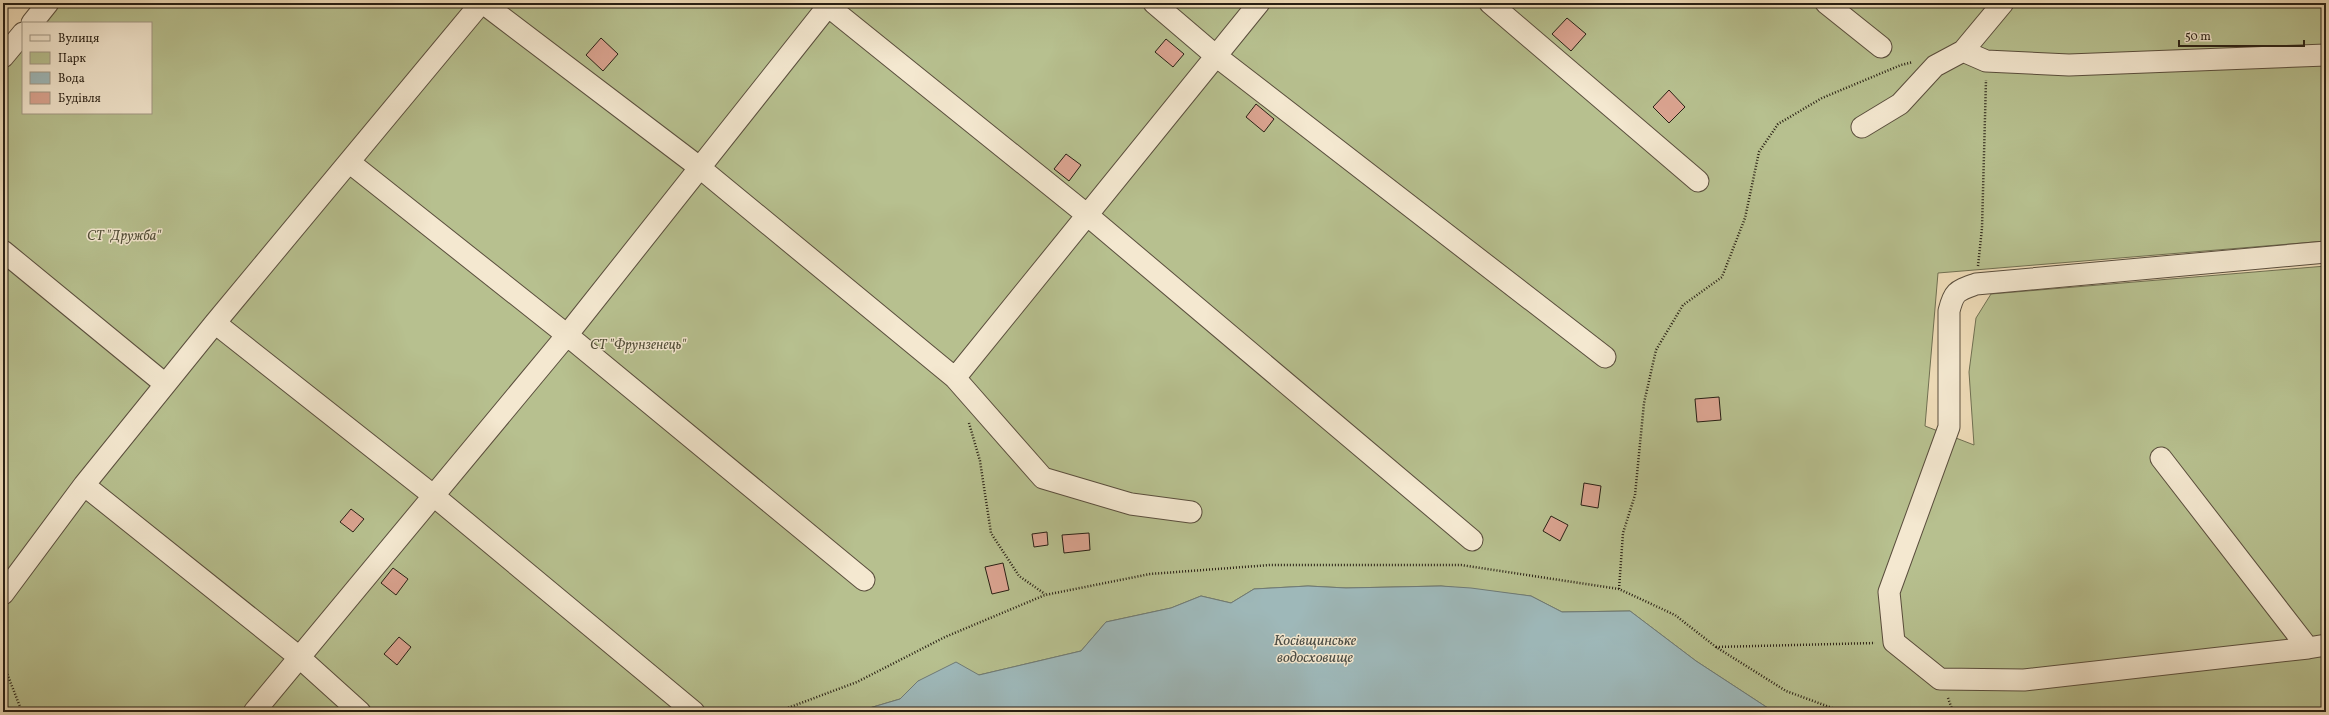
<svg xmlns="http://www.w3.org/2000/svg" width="2329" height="715" font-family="Vollkorn,serif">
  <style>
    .green { fill: #b7c08f; stroke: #707052 }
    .water { fill: #9eb8b9; stroke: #6f7b77 }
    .building { fill: #dba491; stroke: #281f14 }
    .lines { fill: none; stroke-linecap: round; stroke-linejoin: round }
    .minor-casing { stroke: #5a4e3d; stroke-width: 23 }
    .path { stroke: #281f14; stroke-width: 2.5; stroke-dasharray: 1 2; stroke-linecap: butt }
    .minor { stroke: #f4e8d0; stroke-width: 21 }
    .labels { text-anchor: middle; stroke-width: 3; stroke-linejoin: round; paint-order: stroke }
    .park-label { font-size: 14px; font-style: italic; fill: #534f39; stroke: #f4e8d0 }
    .water-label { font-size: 15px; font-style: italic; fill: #4b4d46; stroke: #f4e8d0 }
  </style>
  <rect width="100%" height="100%" fill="#eedbb7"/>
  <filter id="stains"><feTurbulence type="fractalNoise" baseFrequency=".005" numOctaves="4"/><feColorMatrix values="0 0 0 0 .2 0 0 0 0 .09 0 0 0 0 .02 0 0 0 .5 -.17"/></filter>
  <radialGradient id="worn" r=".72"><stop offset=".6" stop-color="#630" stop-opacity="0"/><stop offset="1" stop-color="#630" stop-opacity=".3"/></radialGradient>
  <path class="green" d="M53 3H2326V241L1938 273 1925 426 1974 445 1969 372 1976 318 1991 294 2326 266V712H1774L1696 661 1630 611 1562 612 1531 596 1441 586 1346 588 1308 586 1254 589 1231 603 1201 596 1171 608 1106 622 1081 651 979 675 918 681 900 699 856 712H3V64L23 40V113H151V23H37Z"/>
  <path class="water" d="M1308 586 1346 588 1441 586 1471 588 1531 596 1562 612 1630 611 1696 661 1774 712H856L900 699 918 681 956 662 979 675 1081 651 1106 622 1171 608 1201 596 1231 603 1254 589Z"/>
  <path class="building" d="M1567 18 1586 34 1571 51 1552 34Z
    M601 38 618 54 603 71 586 55Z
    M1166 39 1184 54 1173 67 1155 52Z
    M1669 90 1685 107 1669 123 1653 107Z
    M1256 104 1274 119 1264 132 1246 117Z
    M1066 154 1081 165 1069 181 1054 169Z
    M1719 397 1721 420 1697 422 1695 399Z
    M1584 483 1601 486 1598 508 1581 505Z
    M351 509 364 519 353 532 340 522Z
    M1551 516 1568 525 1560 541 1543 531Z
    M1047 532 1048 545 1034 547 1032 534Z
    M1089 533 1090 550 1064 553 1062 535Z
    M1003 563 1009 590 992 594 985 567Z
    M393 568 408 579 396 595 381 583Z
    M399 637 411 647 397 665 384 654Z"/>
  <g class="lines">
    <defs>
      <path id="minor" d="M483 3 699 167 955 378 1043 478 1131 504 1191 512
        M831 3 828 6 1086 214 1472 540
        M1154 3 1216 56 1605 357
        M1490 3 1698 181
        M1826 3 1881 47
        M32 23 48 3
        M1963 51 2003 3
        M3 57 23 33
        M1862 127 1900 104 1935 66 1963 51 1986 61 2069 65 2326 55
        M349 162 567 335 864 580
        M3 251 165 384
        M215 323 434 496 694 712
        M955 378 1259 3
        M2161 458 2308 648 2326 645
        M84 485 299 657 360 712
        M3 594 84 485 215 323 481 3
        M2308 648 2024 680 1940 679 1894 642 1889 592 1949 427V311C1954 291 1957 291 1976 284L2326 252
        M254 712 567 335 828 6 824 3"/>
    </defs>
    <use href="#minor" class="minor-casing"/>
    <path class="path" d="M1978 266 1982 228 1986 80
      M969 423 980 461 991 533 1019 576 1045 594
      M1619 589 1623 533 1635 495 1644 403 1656 350 1683 305 1722 277 1745 218 1759 152 1778 124 1822 98 1901 65 1913 62
      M1716 647 1875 643
      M3 663 22 712
      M1948 698 1953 712
      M777 712 857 682 945 637 1045 595 1150 574 1270 565H1461L1619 589 1675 615 1716 647 1786 691 1843 712"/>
    <use href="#minor" class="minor"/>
  </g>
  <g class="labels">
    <g class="park-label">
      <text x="124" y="240">СТ "Дружба"</text>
      <text x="638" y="349">СТ "Фрунзенець"</text>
    </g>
    <g class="water-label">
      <text x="1315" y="645">Косівщинське<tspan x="1315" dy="17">водосховище</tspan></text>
    </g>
  </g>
  <rect width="2329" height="715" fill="none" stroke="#eedbb7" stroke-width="16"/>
  <rect x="4" y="4" width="2321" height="707" fill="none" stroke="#281f14" stroke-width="2"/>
  <rect x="8" y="8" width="2313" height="699" fill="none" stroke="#281f14"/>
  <rect x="22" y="22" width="130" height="92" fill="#f4e8d0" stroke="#a29885"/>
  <rect x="30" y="35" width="20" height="6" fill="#f4e8d0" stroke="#a29885"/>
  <text x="58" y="42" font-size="12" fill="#281f14">Вулиця</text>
  <rect x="30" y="52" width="20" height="12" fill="#b7c08f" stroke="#a29885"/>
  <text x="58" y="62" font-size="12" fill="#281f14">Парк</text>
  <rect x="30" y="72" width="20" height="12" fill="#9eb8b9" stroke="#a29885"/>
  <text x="58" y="82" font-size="12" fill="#281f14">Вода</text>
  <rect x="30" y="92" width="20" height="12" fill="#dba491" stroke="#a29885"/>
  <text x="58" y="102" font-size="12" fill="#281f14">Будівля</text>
  <path d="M2179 40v6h125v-6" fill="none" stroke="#281f14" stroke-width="2"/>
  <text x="2185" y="40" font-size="12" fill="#281f14" stroke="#f4e8d0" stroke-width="3" paint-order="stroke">50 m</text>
  <rect width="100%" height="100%" filter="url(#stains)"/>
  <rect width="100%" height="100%" fill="url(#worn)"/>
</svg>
